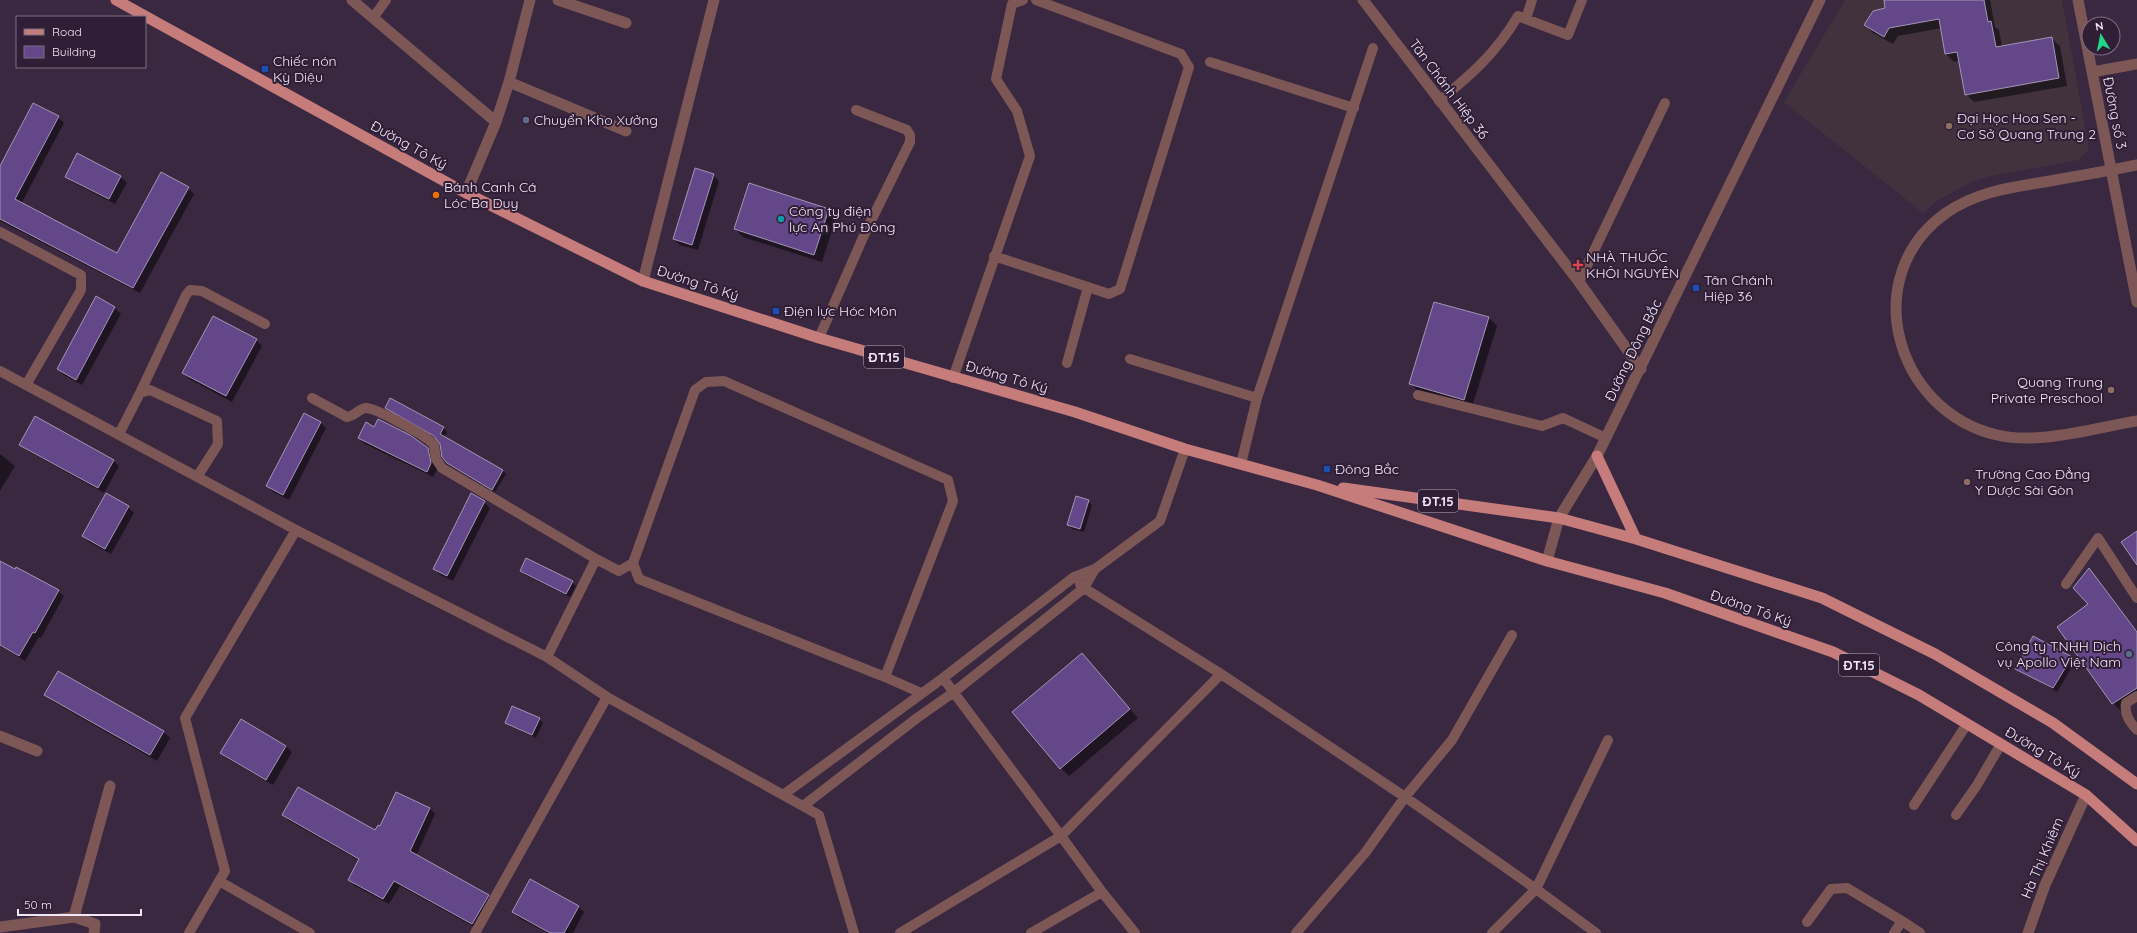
<svg xmlns="http://www.w3.org/2000/svg" width="2137" height="933" font-family="Quicksand,sans-serif">
  <style>
    .education { fill: #41323e }
    .shadow { fill: #0007 }
    .building { fill: #644789; stroke: #a296b6 }
    .lines { fill: none; stroke-linecap: round; stroke-linejoin: round }
    .service { stroke: #7c5756; stroke-width: 10 }
    .minor { stroke: #7c5756; stroke-width: 11 }
    .tertiary { stroke: #7c5756; stroke-width: 11 }
    .primary { stroke: #c67c7a; stroke-width: 11 }
    .transit-dot { fill: #1a4fb4; stroke: #301e36; stroke-width: 1.5 }
    .service-dot { fill: #5c6f8a; stroke: #301e36; stroke-width: 1.5 }
    .education-dot { fill: #8d6e63; stroke: #301e36; stroke-width: 1.5 }
    .food-dot { fill: #e8710a; stroke: #301e36; stroke-width: 1.5 }
    .culture-dot { fill: #0f9aa8; stroke: #301e36; stroke-width: 1.5 }
    .health-dot { fill: #e0444e; stroke: #301e36; stroke-width: 1.5 }
    .labels { text-anchor: middle; stroke-width: 4; stroke-linejoin: round; paint-order: stroke }
    .shield { fill: #301e36; stroke: #b7aabc; stroke-width: 1 }
    .shield-label { font-size: 13px; font-weight: bold; fill: #f1e6f6 }
    .poi-label { font-size: 14px; fill: #f1e6f6; stroke: #301e36; text-anchor: start }
    .street-label { font-size: 14px; fill: #f1e6f6; stroke: #301e36 }
  </style>
  <rect width="100%" height="100%" fill="#3a2841"/>
  <path class="education" d="M1845 0H2062L2089 149 2079 160 1990 176 1971 182 1937 201 1923 213 1784 102Z"/>
  <path class="shadow" d="M1885 0H1990L1995 27 1999 30 2002 47 2051 38 2060 46 2067 86 1974 102 1966 94 1960 61 1954 62 1946 54 1942 28 1898 36 1893 44 1873 33 1865 25 1887 9Z
    M34 104 58 117 64 123 21 204 117 254 188 188 194 194 140 293 0 221V168Z
    M77 154 121 177 127 183 115 204 72 182 66 176Z
    M713 175 719 181 698 250 680 245 674 239Z
    M828 210 836 218 822 262 743 237 735 229Z
    M115 308 121 314 82 385 64 375 58 369Z
    M1489 318 1497 326 1472 407 1418 391 1410 383Z
    M256 340 262 346 232 402 189 379 183 373Z
    M391 399 444 428 447 432 444 438 502 470 506 474 495 492 452 467 447 463 441 443 437 439 386 408Z
    M320 422 326 428 289 500 273 492 267 486Z
    M375 428 425 447 432 453 437 470 433 477 365 444 359 438Z
    M20 444 113 460 119 466 104 493 26 450Z
    M0 454 15 466 0 491Z
    M106 495 128 507 134 513 111 554 89 542 83 536Z
    M1088 501 1092 505 1084 532 1072 529 1068 525Z
    M484 502 490 508 453 581 440 575 434 569Z
    M0 561 15 571 58 591 64 596 41 638 39 637 25 661 0 646Z
    M2089 570 2137 631V701L2121 711 2113 703 2058 627 2089 604Z
    M521 571 572 582 576 586 570 597 525 575Z
    M1082 654 1138 718 1069 776 1061 768Z
    M2071 658 2075 662 2057 692 2016 668Z
    M59 672 164 732 170 738 157 761 52 701 46 695Z
    M539 719 543 723 536 738 510 726 506 723Z
    M286 746 292 752 273 785 228 759 222 753Z
    M430 808 435 814 416 856 488 896 494 902 478 929 400 886 389 904 355 886 349 880 360 861 289 821 283 815 376 831 380 827Z
    M578 906 584 912 573 933H547L519 918 513 912Z"/>
  <path class="building" d="M1884 0H1984L1988 22 1991 21 1996 47 2052 37 2059 78 1965 95 1957 52 1945 54 1939 19 1889 28 1884 37 1864 25 1873 11 1885 8Z
    M33 103 59 116 15 199 117 253 161 172 189 187 133 288 0 219V166Z
    M77 153 121 176 109 199 65 177Z
    M695 168 714 174 692 245 673 239Z
    M749 183 829 209 814 255 734 229Z
    M96 296 115 307 76 380 57 369Z
    M1434 302 1489 317 1464 400 1409 384Z
    M213 316 257 339 226 396 182 373Z
    M390 398 444 427 440 434 503 470 492 490 447 463 442 457 440 444 434 436 385 408Z
    M304 413 321 422 283 495 266 486Z
    M35 416 114 460 98 488 19 445Z
    M378 419 410 435 428 448 431 463 427 472 358 438 366 422 374 427Z
    M106 493 129 506 105 549 82 536Z
    M471 493 485 501 447 576 433 569Z
    M1076 496 1089 500 1080 529 1067 525Z
    M2137 531V565L2121 542Z
    M526 558 573 581 566 594 520 571Z
    M0 561 15 569 16 567 59 590 35 633 33 632 19 656 0 645Z
    M2089 568 2137 632V688L2112 704 2057 627 2088 604 2073 588Z
    M2033 636 2072 657 2053 688 2015 669Z
    M1082 653 1130 709 1060 769 1012 712Z
    M58 671 164 731 150 755 44 695Z
    M512 706 540 718 532 735 505 723Z
    M241 719 286 746 266 780 220 753Z
    M298 787 375 830 378 825 380 826 396 792 430 808 410 851 489 895 472 924 394 881 383 899 348 880 359 859 282 815Z
    M530 879 579 906 564 933H550L512 912Z"/>
  <g class="lines">
    <path class="service" d="M373 18 386 0
      M1526 19 1532 0
      M1210 62 1354 108
      M1439 101C1472 74 1496 53 1518 16L1568 35 1582 0
      M0 232 81 275V290L26 385
      M994 256 1109 294 1120 289 1189 67 1181 54 1036 0
      M1579 282 1665 103
      M819 338 865 233 910 142V135L907 130 856 110
      M1130 359 1257 398 1241 464
      M1067 363 1088 287
      M0 371 296 530 547 657 607 697 819 815 854 933
      M953 378 1030 156 1017 111 996 79 1012 4 1023 0
      M140 393 186 295 190 290 202 291 265 324
      M1418 395 1542 426 1563 418 1606 438
      M312 398 347 417C355 416 358 409 366 408 376 408 429 437 434 445L436 459 442 468 596 559
      M1257 398 1373 48
      M119 434 140 393 150 390 217 421 218 444 197 477
      M633 563 639 579 885 677
      M1080 584 1084 588 1221 674
      M2066 584 2098 538 2137 598
      M547 657 596 559 619 571 633 563 695 390 706 382 724 381 948 480 953 501 885 677 921 693
      M943 678 1061 836 1221 674 1405 797 1536 889 1492 933
      M2137 696 2126 703C2124 714 2129 722 2137 730
      M783 795 943 678 1074 577 1095 569 1160 521 1185 449
      M1914 805 1967 724
      M803 806 917 718 954 692 1084 588 1095 569
      M1956 815 1977 785 2001 744
      M219 881 310 933
      M1902 921 1920 933
      M1807 922 1831 889 1847 888 1902 921 1894 933
      M189 933 225 871 185 718 296 530
      M475 933 607 697
      M900 933 1061 836 1102 892
      M1031 933 1102 892 1135 933
      M1296 933 1365 853 1405 797 1452 740 1512 635
      M1596 933 1536 889 1608 740"/>
    <path class="minor" d="M352 0 496 122
      M558 0 626 23
      M1363 0 1579 282 1641 369
      M2078 0 2137 302
      M2092 72 2137 64
      M509 82 626 131
      M2137 165C2108 171 2079 176 2050 181 2014 187 1977 191 1946 213 1857 276 1895 411 1997 435 2040 445 2094 428 2137 421
      M466 193 496 122 509 82 530 0
      M643 281 714 0
      M0 736 37 751
      M74 917 110 786
      M0 927 74 917 95 924 94 933
      M2028 933 2045 885 2086 795"/>
    <path class="tertiary" d="M1547 561 1559 518 1597 456 1820 0"/>
    <path class="primary" d="M116 0 466 193 643 281 819 338 1075 412 1185 449 1317 485 1547 561 1665 593 1833 652 1919 695 2086 795 2137 841
      M1597 456 1636 539
      M1343 488 1559 518 1636 539 1822 598 1935 654 2053 723 2137 784"/>
  </g>
  <g class="transit-dot">
    <rect x="261" y="65" width="8" height="8" rx="2"/>
    <rect x="1692" y="284" width="8" height="8" rx="2"/>
    <rect x="772" y="307" width="8" height="8" rx="2"/>
    <rect x="1323" y="465" width="8" height="8" rx="2"/>
  </g>
  <g class="service-dot">
    <circle cx="526" cy="120" r="4"/>
    <circle cx="2129" cy="654" r="4"/>
  </g>
  <g class="education-dot">
    <circle cx="1949" cy="126" r="4"/>
    <circle cx="2111" cy="390" r="4"/>
    <circle cx="1967" cy="482" r="4"/>
  </g>
  <circle class="food-dot" cx="436" cy="195" r="4"/>
  <circle class="culture-dot" cx="781" cy="219" r="4"/>
  <path class="health-dot" d="M1576 259h4v4h4v4h-4v4h-4v-4h-4v-4h4z"/>
  <g class="labels">
    <g class="shield">
      <rect x="864" y="346" width="40" height="22" rx="3"/>
      <rect x="1418" y="490" width="40" height="22" rx="3"/>
      <rect x="1839" y="654" width="40" height="22" rx="3"/>
    </g>
    <g class="shield-label">
      <text x="884" y="362">ĐT.15</text>
      <text x="1438" y="506">ĐT.15</text>
      <text x="1859" y="670">ĐT.15</text>
    </g>
    <g class="poi-label">
      <text x="273" y="66">Chiếc nón<tspan x="273" dy="16">Kỳ Diệu</tspan></text>
      <text x="1957" y="123">Đại Học Hoa Sen -<tspan x="1957" dy="16">Cơ Sở Quang Trung 2</tspan></text>
      <text x="534" y="125">Chuyển Kho Xưởng</text>
      <text x="444" y="192">Bánh Canh Cá<tspan x="444" dy="16">Lóc Ba Duy</tspan></text>
      <text x="789" y="216">Công ty điện<tspan x="789" dy="16">lực An Phú Đông</tspan></text>
      <text x="1586" y="262">NHÀ THUỐC<tspan x="1586" dy="16">KHÔI NGUYÊN</tspan></text>
      <text x="1704" y="285">Tân Chánh<tspan x="1704" dy="16">Hiệp 36</tspan></text>
      <text x="784" y="316">Điện lực Hóc Môn</text>
      <text x="2103" y="387" text-anchor="end">Quang Trung<tspan x="2103" dy="16">Private Preschool</tspan></text>
      <text x="1335" y="474">Đông Bắc</text>
      <text x="1975" y="479">Trường Cao Đẳng<tspan x="1975" dy="16">Y Dược Sài Gòn</tspan></text>
      <text x="2121" y="651" text-anchor="end">Công ty TNHH Dịch<tspan x="2121" dy="16">vụ Apollo Việt Nam</tspan></text>
    </g>
    <g class="street-label">
      <text transform="translate(1449 89) rotate(53)" y="5">Tân Chánh Hiệp 36</text>
      <text transform="translate(2115 113) rotate(79)" y="5">Đường số 3</text>
      <text transform="translate(409 145) rotate(29)" y="5">Đường Tô Ký</text>
      <text transform="translate(698 283) rotate(18)" y="5">Đường Tô Ký</text>
      <text transform="translate(1633 350) rotate(-64)" y="5">Đường Đông Bắc</text>
      <text transform="translate(1007 377) rotate(16)" y="5">Đường Tô Ký</text>
      <text transform="translate(1751 608) rotate(19)" y="5">Đường Tô Ký</text>
      <text transform="translate(2043 752) rotate(31)" y="5">Đường Tô Ký</text>
      <text transform="translate(2042 858) rotate(-67)" y="5">Hà Thị Khiêm</text>
    </g>
  </g>
  <rect x="16" y="16" width="130" height="52" fill="#301e36" stroke="#7d6e83"/>
  <rect x="24" y="29" width="20" height="6" fill="#c67c7a" stroke="#7d6e83"/>
  <text x="52" y="36" font-size="12" fill="#f1e6f6">Road</text>
  <rect x="24" y="46" width="20" height="12" fill="#644789" stroke="#7d6e83"/>
  <text x="52" y="56" font-size="12" fill="#f1e6f6">Building</text>
  <g transform="translate(2101 36) rotate(350)"><circle r="19" fill="#301e36" stroke="#7d6e83"/>
  <path d="M0-3L7 15L0 10L-7 15Z" fill="#20d887"/>
  <text y="-6" font-size="11" font-weight="bold" text-anchor="middle" fill="#f1e6f6">N</text>
  </g>
  <path d="M18 909v6h123v-6" fill="none" stroke="#f1e6f6" stroke-width="2"/>
  <text x="24" y="909" font-size="12" fill="#f1e6f6" stroke="#301e36" stroke-width="3" paint-order="stroke">50 m</text>
</svg>
